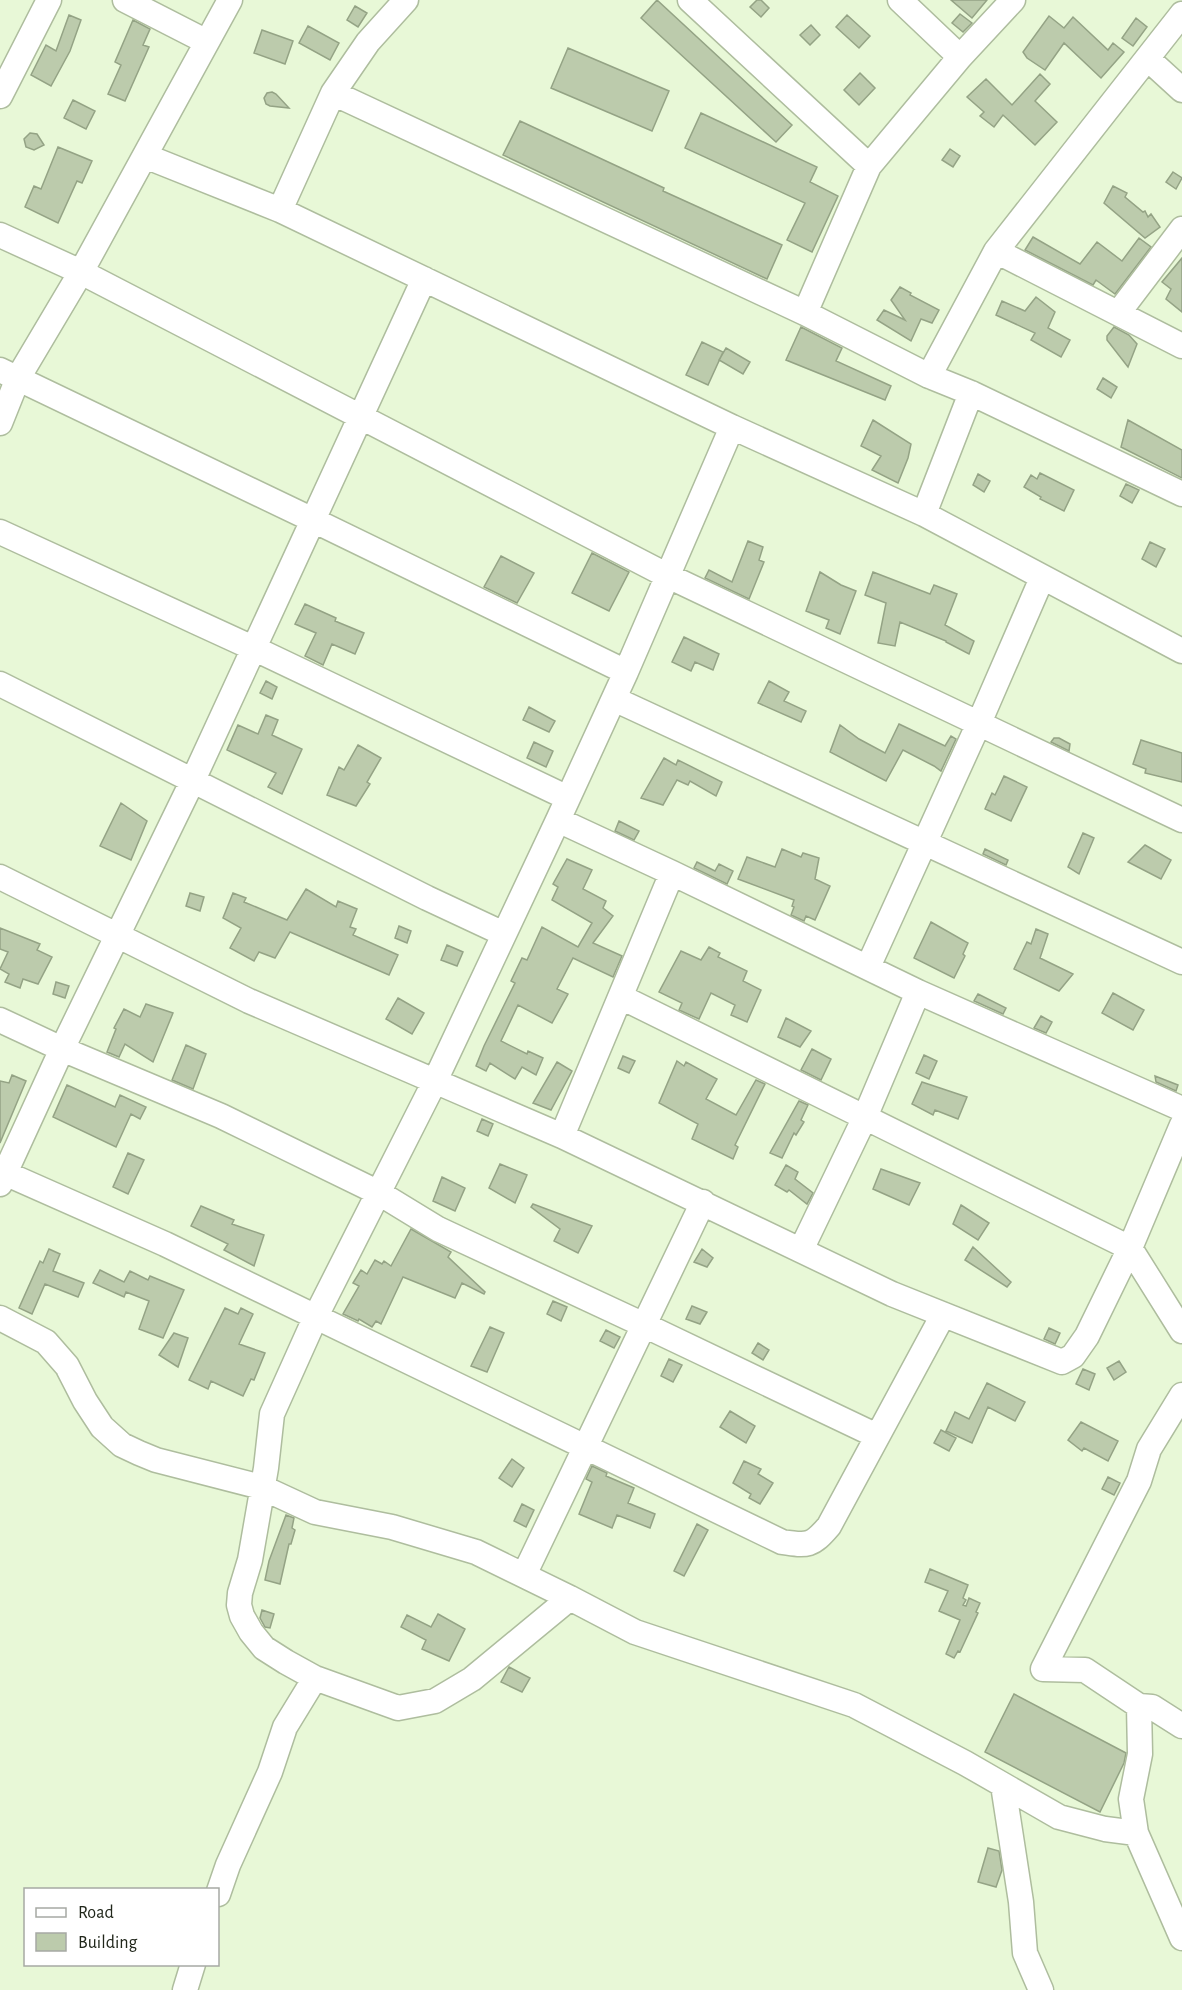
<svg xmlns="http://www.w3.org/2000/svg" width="1182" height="1990" font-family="'Alegreya Sans',sans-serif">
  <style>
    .building { fill: #bccbac; stroke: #94a385; stroke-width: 1.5 }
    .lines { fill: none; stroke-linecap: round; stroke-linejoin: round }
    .minor-casing { stroke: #aebd9e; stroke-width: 27 }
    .minor { stroke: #fff; stroke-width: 24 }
  </style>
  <rect width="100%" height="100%" fill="#e8f8d7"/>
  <path class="building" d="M657 0 792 125 776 142 641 18Z
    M757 0H761L769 8 761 17 750 7Z
    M951 0H987L972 18Z
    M355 6 367 13 358 27 347 20Z
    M960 14 972 23 963 32 952 23Z
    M69 15 81 20 70 51 51 86 31 75 46 45 56 51Z
    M847 15 870 36 859 48 836 27Z
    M1049 16 1064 28 1073 17 1108 50 1113 43 1124 52 1101 78 1064 43 1045 70 1027 58 1023 52Z
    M1136 18 1147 27 1133 46 1122 38Z
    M133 20 150 29 143 45 149 47 125 101 108 94 121 65 115 62Z
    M811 25 820 35 810 45 800 35Z
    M308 26 339 43 330 60 299 43Z
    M262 30 293 41 285 64 254 53Z
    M568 48 669 91 652 131 551 88Z
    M860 73 875 88 859 105 844 90Z
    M1040 74 1050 84 1035 101 1057 122 1035 145 1003 115 994 127 980 116 984 112 967 97 986 79 1012 105Z
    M272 92 276 94 289 108 270 106 266 104 264 98 267 93Z
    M73 100 95 111 86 129 64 118Z
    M701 113 817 167 810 182 838 196 812 252 787 240 805 203 685 148Z
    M520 121 664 188 663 191 782 245 767 279 503 155Z
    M30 133 37 134 44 145 34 150 26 147 24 139Z
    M58 147 92 161 82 183 77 181 58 223 25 207 34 186 41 189Z
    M950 149 960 156 953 167 942 160Z
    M1173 172 1182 178 1176 189 1166 182Z
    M1113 186 1127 193 1125 197 1143 212 1145 211 1148 217 1151 214 1160 227 1145 238 1104 203Z
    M1033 237 1080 264 1097 242 1122 261 1139 238 1151 247 1115 294 1096 280 1093 285 1025 250Z
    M1182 258V312L1166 299 1171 289 1162 282Z
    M900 287 911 293 910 295 939 310 932 323 921 319 911 341 877 320 884 310 905 320 891 300Z
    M1036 297 1055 312 1048 328 1070 340 1061 357 1031 340 1035 333 996 315 1002 301 1025 311Z
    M801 327 842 348 836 361 891 386 885 400 786 360Z
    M1114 327 1129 335 1137 344 1128 367 1107 340V336Z
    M702 342 723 352 708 385 686 375Z
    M726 348 750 362 743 374 719 360Z
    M1103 378 1117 387 1111 398 1097 389Z
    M873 420 911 444 908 458 898 483 872 470 881 456 861 446Z
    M1128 420 1182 450V478L1121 447Z
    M1040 473 1074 490 1064 511 1040 499 1041 497 1024 487 1031 475 1037 479Z
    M978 474 990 481 984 492 973 485Z
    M1126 484 1139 490 1132 503 1120 496Z
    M748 541 763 547 759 560 764 562 749 599 705 578 709 570 732 582Z
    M1150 542 1165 549 1156 567 1142 559Z
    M592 553 629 572 609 611 572 593Z
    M501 556 534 573 517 603 484 587Z
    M820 572 841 585 856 591 840 634 826 628 829 620 806 611Z
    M873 572 930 594 934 585 957 594 945 625 974 641 969 654 946 642V641L900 622 895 646 878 643 886 603 865 595Z
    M305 604 336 618 335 621 364 633 355 654 332 644 323 665 305 656 316 633 295 624Z
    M684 637 719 654 713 670 695 662 691 671 672 662Z
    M266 681 277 687 272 699 260 693Z
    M769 681 789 692 784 701 806 711 801 722 758 703Z
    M529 707 555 721 549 732 523 720Z
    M266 715 278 720 272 735 302 749 282 794 268 787 276 773 227 750 238 725 258 734Z
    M899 724 945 746 951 736 956 739 941 771 934 766 903 750 886 781 830 752 840 725 859 739 885 753Z
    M1054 738H1059L1070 744 1069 751 1051 742Z
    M1141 740 1182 753V782L1145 773 1146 769 1133 764Z
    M534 742 553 751 546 767 527 758Z
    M358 745 381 758 367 782 370 784 356 806 327 795 339 767 344 770Z
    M664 758 676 765 678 760 722 782 716 796 690 781 688 785 677 780 663 805 641 798Z
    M1004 776 1027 787 1011 821 985 809 992 793 995 795Z
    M121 803 147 821 131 860 100 846Z
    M619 821 639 831 634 840 615 831Z
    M1083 833 1094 838 1079 874 1068 867Z
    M1145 845 1171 860 1161 879 1128 862Z
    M782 849 801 857 803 853 819 858 815 879 830 886 815 920 806 916 804 921 791 915 794 907 792 906 794 900 738 879 747 857 775 867Z
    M985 849 1008 860 1006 865 983 854Z
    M567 859 592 870 583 889 606 901 603 908 613 916 593 943 622 956 613 977 573 958 557 989 568 994 552 1023 518 1005 501 1041 527 1054 528 1051 543 1058 536 1075 522 1067 515 1079 490 1063 486 1071 476 1066 484 1046 515 983 511 981 522 958 527 960 542 927 578 947 592 923 552 900 558 887 553 884Z
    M697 862 715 871 719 864 733 871 727 884 694 868Z
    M306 889 336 907 338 901 357 909 350 927 356 929 353 935 398 955 389 975 290 932 275 958 259 952 254 961 230 948 241 928 223 918 233 893 246 898 244 902 287 920Z
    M190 893 204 897 200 911 186 906Z
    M931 922 968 943 963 954 965 956 954 978 914 958Z
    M399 926 411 931 407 943 395 938Z
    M0 928 40 944 37 950 52 957 38 984 23 979 20 988 5 982 9 974 0 969 8 952 0 949Z
    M1036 929 1048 934 1040 958 1073 974 1059 991 1014 969 1027 942 1031 944Z
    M447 945 463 952 457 966 441 960Z
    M709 947 720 953 718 957 747 971 743 981 761 990 747 1022 731 1015 735 1005 711 993 699 1019 679 1010 682 1003 659 992 681 951 701 960Z
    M56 982 69 986 65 998 53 994Z
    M1113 993 1144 1010 1133 1030 1102 1013Z
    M978 994 1006 1008 1003 1014 974 1001Z
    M398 998 424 1013 412 1034 386 1019Z
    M146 1004 173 1013 153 1062 125 1044 119 1057 107 1052 116 1029 114 1028 124 1009 140 1017Z
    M1041 1016 1052 1022 1046 1033 1034 1028Z
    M786 1018 811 1031 800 1047 778 1037Z
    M186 1045 206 1054 193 1089 172 1080Z
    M812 1049 831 1059 821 1080 801 1070Z
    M924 1055 937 1061 929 1079 916 1073Z
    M623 1056 635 1061 629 1073 618 1068Z
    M677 1061 684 1066 686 1062 717 1079 706 1099 736 1115 756 1080 765 1084 735 1145 738 1147 733 1159 692 1139 698 1124 659 1103Z
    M557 1062 572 1071 551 1110 533 1103Z
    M12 1075 26 1081 0 1143V1081L9 1083Z
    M1155 1076 1178 1085 1176 1091 1156 1082Z
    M922 1082 967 1097 958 1119 935 1110 933 1115 912 1104Z
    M67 1085 115 1107 120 1095 146 1107 140 1119 131 1114 116 1147 53 1117Z
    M799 1101 808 1105 801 1120 804 1122 796 1135 794 1133 782 1158 770 1153Z
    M482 1119 493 1124 488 1136 477 1131Z
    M128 1153 144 1160 128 1194 113 1187Z
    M500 1164 527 1175 515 1203 489 1188Z
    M786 1165 798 1172 795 1179 813 1193 807 1204 789 1190 787 1192 775 1185Z
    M881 1169 920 1183 909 1205 873 1189Z
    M442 1177 465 1188 455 1211 433 1201Z
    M533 1204 592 1226 578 1253 554 1241 560 1229 531 1207Z
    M961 1205 989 1223 978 1240 953 1224Z
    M201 1206 234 1220 232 1224 264 1235 254 1266 224 1250 228 1244 191 1226Z
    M411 1229 451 1252 448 1257 485 1292 484 1294 462 1283 455 1298 403 1277 381 1324 376 1321 372 1327 359 1319 358 1321 343 1314 359 1286 353 1283 361 1270 367 1274 375 1260 382 1264 384 1261 391 1266Z
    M973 1247 1011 1282 1007 1287 965 1260Z
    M49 1249 60 1254 53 1271 84 1283 78 1297 45 1284 32 1314 19 1308 40 1261 43 1263Z
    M702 1249 713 1258 707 1267 694 1262Z
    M100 1270 124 1282 130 1271 148 1280 150 1276 184 1290 163 1338 139 1329 149 1301 126 1292 124 1297 93 1283Z
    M553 1301 567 1307 561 1321 547 1314Z
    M692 1306 707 1312 700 1324 686 1319Z
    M225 1308 238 1314 241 1308 253 1314 239 1344 265 1353 254 1380 251 1379 243 1396 211 1381 208 1389 189 1380Z
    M490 1327 504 1333 487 1372 471 1366Z
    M1049 1328 1060 1333 1055 1344 1044 1339Z
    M606 1330 620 1337 614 1348 600 1341Z
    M174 1333 188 1338 178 1367 159 1355Z
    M758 1343 769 1350 763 1360 752 1353Z
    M669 1359 682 1365 673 1382 661 1376Z
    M1119 1361 1126 1372 1114 1380 1107 1368Z
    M1083 1369 1095 1374 1089 1390 1076 1384Z
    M987 1383 1025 1402 1015 1421 988 1407 972 1443 946 1431 955 1412 969 1419Z
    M730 1411 755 1426 746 1443 720 1427Z
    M1081 1422 1118 1441 1108 1461 1084 1448 1082 1451 1068 1440Z
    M941 1430 956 1438 949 1451 934 1443Z
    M512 1459 524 1468 512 1487 499 1478Z
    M744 1461 761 1469 758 1474 773 1483 760 1504 749 1498 751 1494 733 1483Z
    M592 1466 607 1473 606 1476 634 1488 628 1503 655 1514 650 1528 617 1515 612 1528 579 1514 592 1482 586 1479Z
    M1108 1477 1120 1483 1114 1495 1102 1489Z
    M522 1504 534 1510 526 1527 514 1521Z
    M286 1515 294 1518 292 1528 295 1530 291 1544H289L280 1584 265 1580 269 1561Z
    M697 1524 708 1530 684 1576 674 1571Z
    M930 1569 968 1585 963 1598 966 1600 963 1605 966 1606 969 1598 980 1603 976 1612 978 1613 960 1652 958 1651 954 1658 946 1654 960 1620 939 1611 948 1591 925 1582Z
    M262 1610 274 1614 270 1628 265 1627 260 1618Z
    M438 1614 465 1629 449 1661 422 1649 426 1640 401 1627 407 1615 431 1627Z
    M509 1667 530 1678 522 1692 501 1682Z
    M1014 1694 1126 1753 1124 1763 1100 1812 985 1752Z
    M988 1848 999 1851 1002 1870 996 1887 978 1882Z"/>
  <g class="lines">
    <defs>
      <path id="minor" d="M125 0 207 42
        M690 0 869 166
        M900 0 960 57
        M1148 59 1182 90
        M333 93 805 313 929 376 971 393 1182 494
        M0 96 49 0
        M145 156 280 210 732 427 924 514 1182 651
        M280 210 333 93 368 42 406 0
        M0 235 81 272 668 576 1182 820
        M996 251 1182 346
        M424 279 313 520 626 672
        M1119 312 1182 229
        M805 313 869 166 960 57 1013 0
        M0 370 313 520 193 780 62 1049 0 1184
        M929 376 996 251 1182 14
        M0 423 18 378 81 272 230 0
        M924 514 971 393
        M0 532 253 648 568 798
        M0 684 427 898 504 934
        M614 699 1182 962
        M558 820 672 873 918 992 1182 1109
        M0 877 249 1001 562 1136 892 1294 1062 1362 1073 1356 1087 1336 1130 1248 1182 1125
        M868 967 979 723 1042 578
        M621 997 1130 1248 1182 1331
        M0 1020 62 1049 221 1116 379 1193 438 1229 644 1325 877 1436
        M562 1136 672 873
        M0 1171 165 1244 782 1542C808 1546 812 1546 829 1526L943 1315
        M801 1250 865 1117 918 992
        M0 1318 46 1342 67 1366 85 1401 102 1427 122 1445 139 1453 156 1460 261 1487 315 1512 392 1527 476 1552 570 1598 635 1632 854 1705 965 1763 1059 1817 1105 1829 1136 1833
        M1182 1395 1149 1449 1139 1481 1043 1669 1085 1670 1139 1706 1140 1754 1131 1799 1136 1833 1182 1938
        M524 1575 703 1202
        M570 1598 472 1679 435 1701 398 1708 315 1678 286 1662 264 1648 251 1632 242 1616 239 1605 240 1593 250 1560 266 1468 272 1414 316 1316 435 1081 558 820 626 672 732 427
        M1139 1706 1152 1707 1182 1726
        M1003 1785 1021 1902 1025 1953 1041 1990
        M218 1894 228 1865 270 1772 285 1727 315 1678
        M185 1990 193 1964"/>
    </defs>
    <use href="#minor" class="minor-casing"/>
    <use href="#minor" class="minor"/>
  </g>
  <rect x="24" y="1888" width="195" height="78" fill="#ffffff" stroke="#a6a9a4" stroke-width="1.5"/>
  <rect x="36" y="1908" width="30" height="9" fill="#ffffff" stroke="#a6a9a4" stroke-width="1.5"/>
  <text x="78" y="1918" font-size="18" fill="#21271b">Road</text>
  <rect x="36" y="1933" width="30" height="18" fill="#bccbac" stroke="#a6a9a4" stroke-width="1.5"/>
  <text x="78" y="1948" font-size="18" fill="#21271b">Building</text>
</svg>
